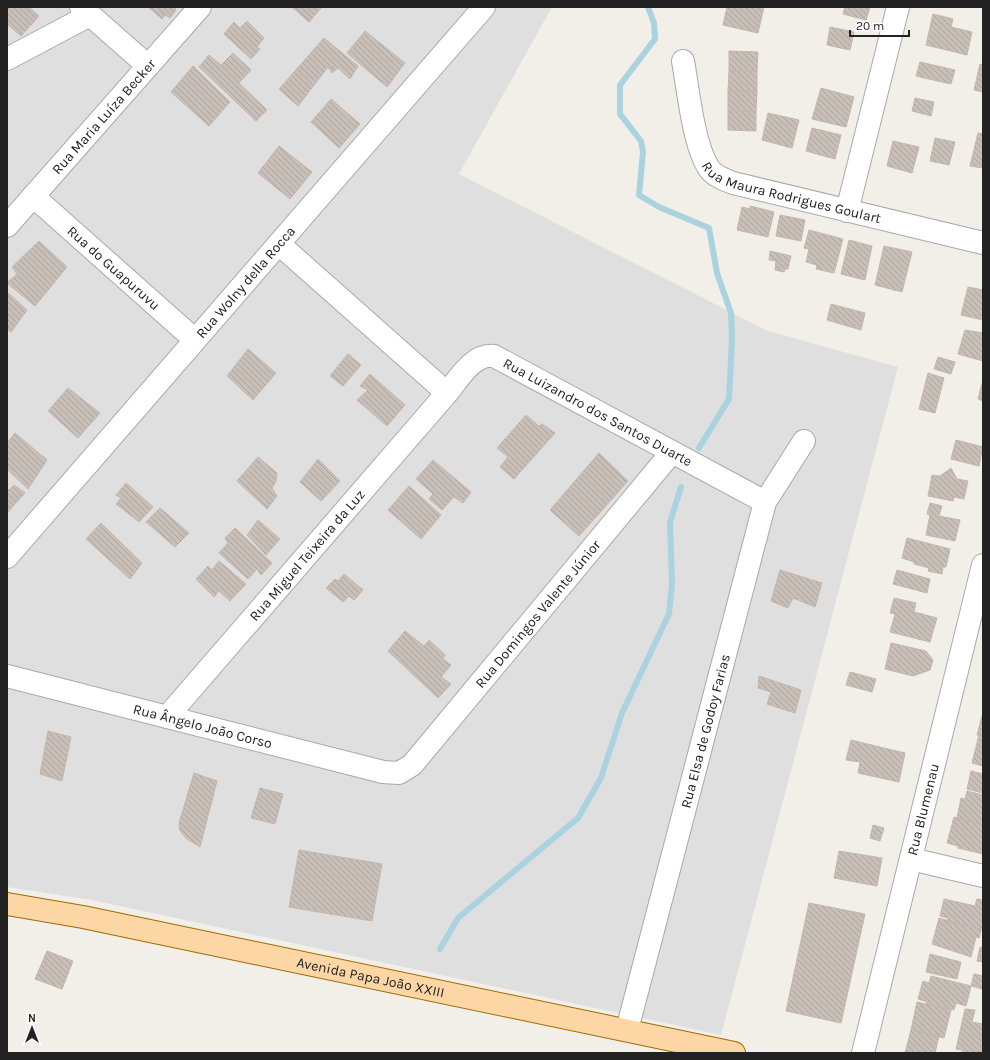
<svg xmlns="http://www.w3.org/2000/svg" width="990" height="1060" font-family="Karla,sans-serif">
  <style>
    .residential { fill: #e0dfdf }
    .lines { fill: none; stroke-linecap: round; stroke-linejoin: round }
    .stream { stroke: #aad3df; stroke-width: 6 }
    .building { fill: url(#building-back-hatch); stroke: #c4b6ab }
    .minor-casing { stroke: #a9a9a9; stroke-width: 24 }
    .major-casing { stroke: #a06b00; stroke-width: 24 }
    .minor { stroke: #fff; stroke-width: 22 }
    .major { stroke: #fcd6a4; stroke-width: 22 }
    .labels { text-anchor: middle; stroke-width: 3.5; stroke-linejoin: round; paint-order: stroke }
    .street-label { font-size: 14px; fill: #222; stroke: #fff }
  </style>
  <defs>
    <pattern id="building-back-hatch" width="6" height="6" patternUnits="userSpaceOnUse"><rect width="6" height="6" fill="#c7bfb8"/><path d="M-1 5l2 2M0 0l6 6M5-1l2 2" fill="none" stroke="#aba49e"/></pattern>
  </defs>
  <rect width="100%" height="100%" fill="#f2efe9"/>
  <path class="residential" d="M7 7H552L459 174 768 331 898 367 721 1035 92 900 7 887Z"/>
  <g class="lines">
    <path class="stream" d="M648 7 654 23 655 39 620 85V114L641 141 643 152 639 195 659 207 709 228 717 273 731 313 732 339 729 399 699 448
      M440 949 458 918 578 818 601 778 622 713 669 614 672 583 670 522 681 487"/>
  </g>
  <path class="building" d="M7 7H29L39 16 21 36 7 24Z
    M148 7H174L176 10 170 18 165 15 162 19Z
    M292 7H322L309 22Z
    M727 7H764L758 33 723 25Z
    M845 7H870L866 20 843 14Z
    M933 14 953 19 951 27 972 32 967 55 926 45Z
    M247 21 264 38 257 47 260 49 251 59 224 34 234 22 240 28Z
    M830 27 854 32 850 50 827 45Z
    M365 31 405 63 387 87 347 53Z
    M324 38 358 66 350 79 338 68 332 73 328 67 298 106 279 89Z
    M729 51 758 52 757 71H729Z
    M233 53 251 70 239 83 267 110 256 121 199 67 209 55 221 65Z
    M920 62 955 70 951 84 916 76Z
    M980 64 983 65V92L974 90Z
    M193 66 230 102 209 126 171 92Z
    M729 71H757V91H728Z
    M821 88 854 97 846 127 812 119Z
    M728 91H757L756 111H728Z
    M915 98 934 102 931 116 912 111Z
    M331 99 360 124 339 148 311 122Z
    M728 111H756V131L728 130Z
    M768 113 799 120 792 148 762 140Z
    M812 128 841 135 835 159 806 151Z
    M978 133 983 134V168L970 166Z
    M935 138 955 142 949 165 930 161Z
    M893 141 919 147 912 173 887 166Z
    M279 146 312 172 290 199 258 173Z
    M750 206 774 212 768 237 737 230 742 207 750 209Z
    M780 215 805 220 801 241 776 236Z
    M809 230 843 239 834 273 816 269 817 265 806 262 809 249 804 248Z
    M849 240 872 246 865 280 841 274Z
    M39 241 67 267 35 306 7 283 17 274 12 267Z
    M884 246 912 252 902 292 875 285Z
    M770 251 791 256 788 269H785L784 272 775 270 776 261 769 260Z
    M968 287 983 290V320L961 315Z
    M7 292 27 310 11 332 7 329Z
    M831 304 865 313 861 330 827 320Z
    M965 330 983 333V361L958 354Z
    M248 349 276 373 253 400 227 376Z
    M348 354 361 365 343 386 330 376Z
    M938 357 955 362 951 374 934 369Z
    M928 373 944 378 935 413 919 409Z
    M370 374 405 405 387 426 357 400 368 390 360 386Z
    M982 383H983V401L978 399Z
    M68 388 100 413 78 438 48 411Z
    M526 415 539 426 542 424 555 433 514 479 500 467 508 457 497 448Z
    M15 433 47 460 28 489 7 469V443Z
    M956 440 983 447 979 466 951 459Z
    M599 453 628 481 579 536 550 510Z
    M258 457 277 473 276 481 272 488 277 496 267 509 237 481Z
    M318 459 340 481 321 501 300 482Z
    M433 460 471 492 463 503 454 497 442 510 429 499 433 494 416 479Z
    M951 468 957 479 968 481 964 499 954 497 953 501 928 496 932 475 940 476Z
    M126 483 153 507 139 522 116 504 121 498 116 495Z
    M14 485 25 493 7 513V488L9 490Z
    M409 486 441 515 421 539 388 510Z
    M930 503 942 506 939 516 960 520 955 541 926 535 930 515 927 514Z
    M160 508 189 533 175 547 146 522Z
    M258 520 280 539 266 555 247 535Z
    M101 523 142 563 130 579 86 539Z
    M235 528 272 563 261 575 257 569 248 579 219 553 228 543 225 538Z
    M907 538 950 549 946 567H943L942 574 928 571 929 568 914 564V562L902 558Z
    M219 561 246 584 230 601 219 591 214 597 196 579 208 566 212 570Z
    M780 570 822 583 815 607 793 598 788 608 771 601Z
    M897 570 930 579 927 593 893 584Z
    M344 574 363 590 354 600 349 596 343 602 326 588 335 579 338 581Z
    M894 598 916 603 914 612 937 618 930 642 890 632 895 614 890 613Z
    M405 631 424 646 429 640 445 655 443 659 451 665 441 677 451 684 438 698 388 651Z
    M891 643 926 651 933 660 930 670 913 676 885 669Z
    M850 672 876 679 872 692 846 685Z
    M759 676 801 690 795 713 767 704 771 692 758 688Z
    M982 716 983 717V736L977 735Z
    M48 731 71 737 62 781 40 774Z
    M979 735 983 736V766L972 763Z
    M851 740 905 753 899 782 858 773 860 762 846 760Z
    M971 771 983 774V793L967 789Z
    M194 773 217 781 200 847 187 839 180 831 179 823Z
    M260 788 283 794 275 824 251 818Z
    M967 791 983 795V825L957 818 961 798 965 799Z
    M954 817 983 825V854L958 848V846L947 843Z
    M873 825 884 828 880 841 870 838Z
    M299 850 382 864 372 921 289 907Z
    M839 851 882 858 877 886 834 878Z
    M944 899 975 906 977 899 983 900V930L947 921 948 918 940 916Z
    M809 903 865 914 841 1023 786 1011Z
    M939 918 981 930 979 938 976 937 971 957 932 944Z
    M980 947H983V962L977 961Z
    M47 951 73 961 62 989 35 979Z
    M930 954 961 962 957 979 926 972Z
    M974 974 983 976V989L971 986Z
    M931 976 971 986 966 1006 956 1003 954 1010 926 1004 927 1002 918 999 923 981 929 983Z
    M917 1002 951 1010 944 1038 911 1030Z
    M965 1009 975 1010 972 1022 983 1024 981 1053H962V1050L956 1049Z
    M911 1030 939 1036 935 1053H905Z"/>
  <g class="lines">
    <defs>
      <g id="minor">
        <path d="M81 7 148 66"/>
        <path d="M7 59 90 15"/>
        <path id="s1" d="M683 61C688 88 694 151 711 171 717 177 725 180 733 183L983 243"/>
        <path id="s2" d="M33 196 195 340"/>
        <path d="M847 211 898 7"/>
        <path id="s3" d="M7 226 200 7"/>
        <path id="s4" d="M279 244 447 393C458 380 473 353 494 356L765 502"/>
        <path id="s5" d="M7 557 484 7"/>
        <path id="s6" d="M7 676 383 772 399 773 412 765 672 452"/>
        <path id="s7" d="M167 717 447 393"/>
        <path d="M911 859 983 876"/>
        <path id="s8" d="M627 1030 765 502 804 441"/>
        <path id="s9" d="M863 1053 983 565"/>
      </g>
      <g id="major">
        <path id="s10" d="M7 904 83 917 734 1053"/>
      </g>
    </defs>
    <use href="#minor" class="minor-casing"/>
    <use href="#major" class="major-casing"/>
    <use href="#minor" class="minor"/>
    <use href="#major" class="major"/>
  </g>
  <g class="labels">
    <g class="street-label">
      <text dy="5" stroke="none"><textPath href="#s3" startOffset="146">Rua Maria Luíza Becker</textPath></text>
      <text dy="5" stroke="none"><textPath href="#s1" startOffset="198">Rua Maura Rodrigues Goulart</textPath></text>
      <text dy="5" stroke="none"><textPath href="#s2" startOffset="108">Rua do Guapuruvu</textPath></text>
      <text dy="5" stroke="none"><textPath href="#s5" startOffset="364">Rua Wolny della Rocca</textPath></text>
      <text dy="5" stroke="none"><textPath href="#s4" startOffset="405">Rua Luizandro dos Santos Duarte</textPath></text>
      <text dy="5" stroke="none"><textPath href="#s7" startOffset="214">Rua Miguel Teixeira da Luz</textPath></text>
      <text dy="5" stroke="none"><textPath href="#s6" startOffset="616">Rua Domingos Valente Júnior</textPath></text>
      <text dy="5" stroke="none"><textPath href="#s6" startOffset="202">Rua Ângelo João Corso</textPath></text>
      <text dy="5" stroke="none"><textPath href="#s8" startOffset="309">Rua Elsa de Godoy Farias</textPath></text>
      <text dy="5" stroke="none"><textPath href="#s9" startOffset="251">Rua Blumenau</textPath></text>
      <text dy="5" stroke="none"><textPath href="#s10" startOffset="371">Avenida Papa João XXIII</textPath></text>
    </g>
  </g>
  <rect width="990" height="1060" fill="none" stroke="#222222" stroke-width="16"/>
  <g transform="translate(32 1028)" stroke="#ffffff" stroke-width="3" paint-order="stroke">
  <path d="M0-3L7 15L0 10L-7 15Z" fill="#222222"/>
  <text y="-6" font-size="11" font-weight="bold" text-anchor="middle" fill="#222222">N</text>
  </g>
  <path d="M850 30v6h59v-6" fill="none" stroke="#222222" stroke-width="2"/>
  <text x="856" y="30" font-size="12" fill="#222222" stroke="#ffffff" stroke-width="3" paint-order="stroke">20 m</text>
</svg>
